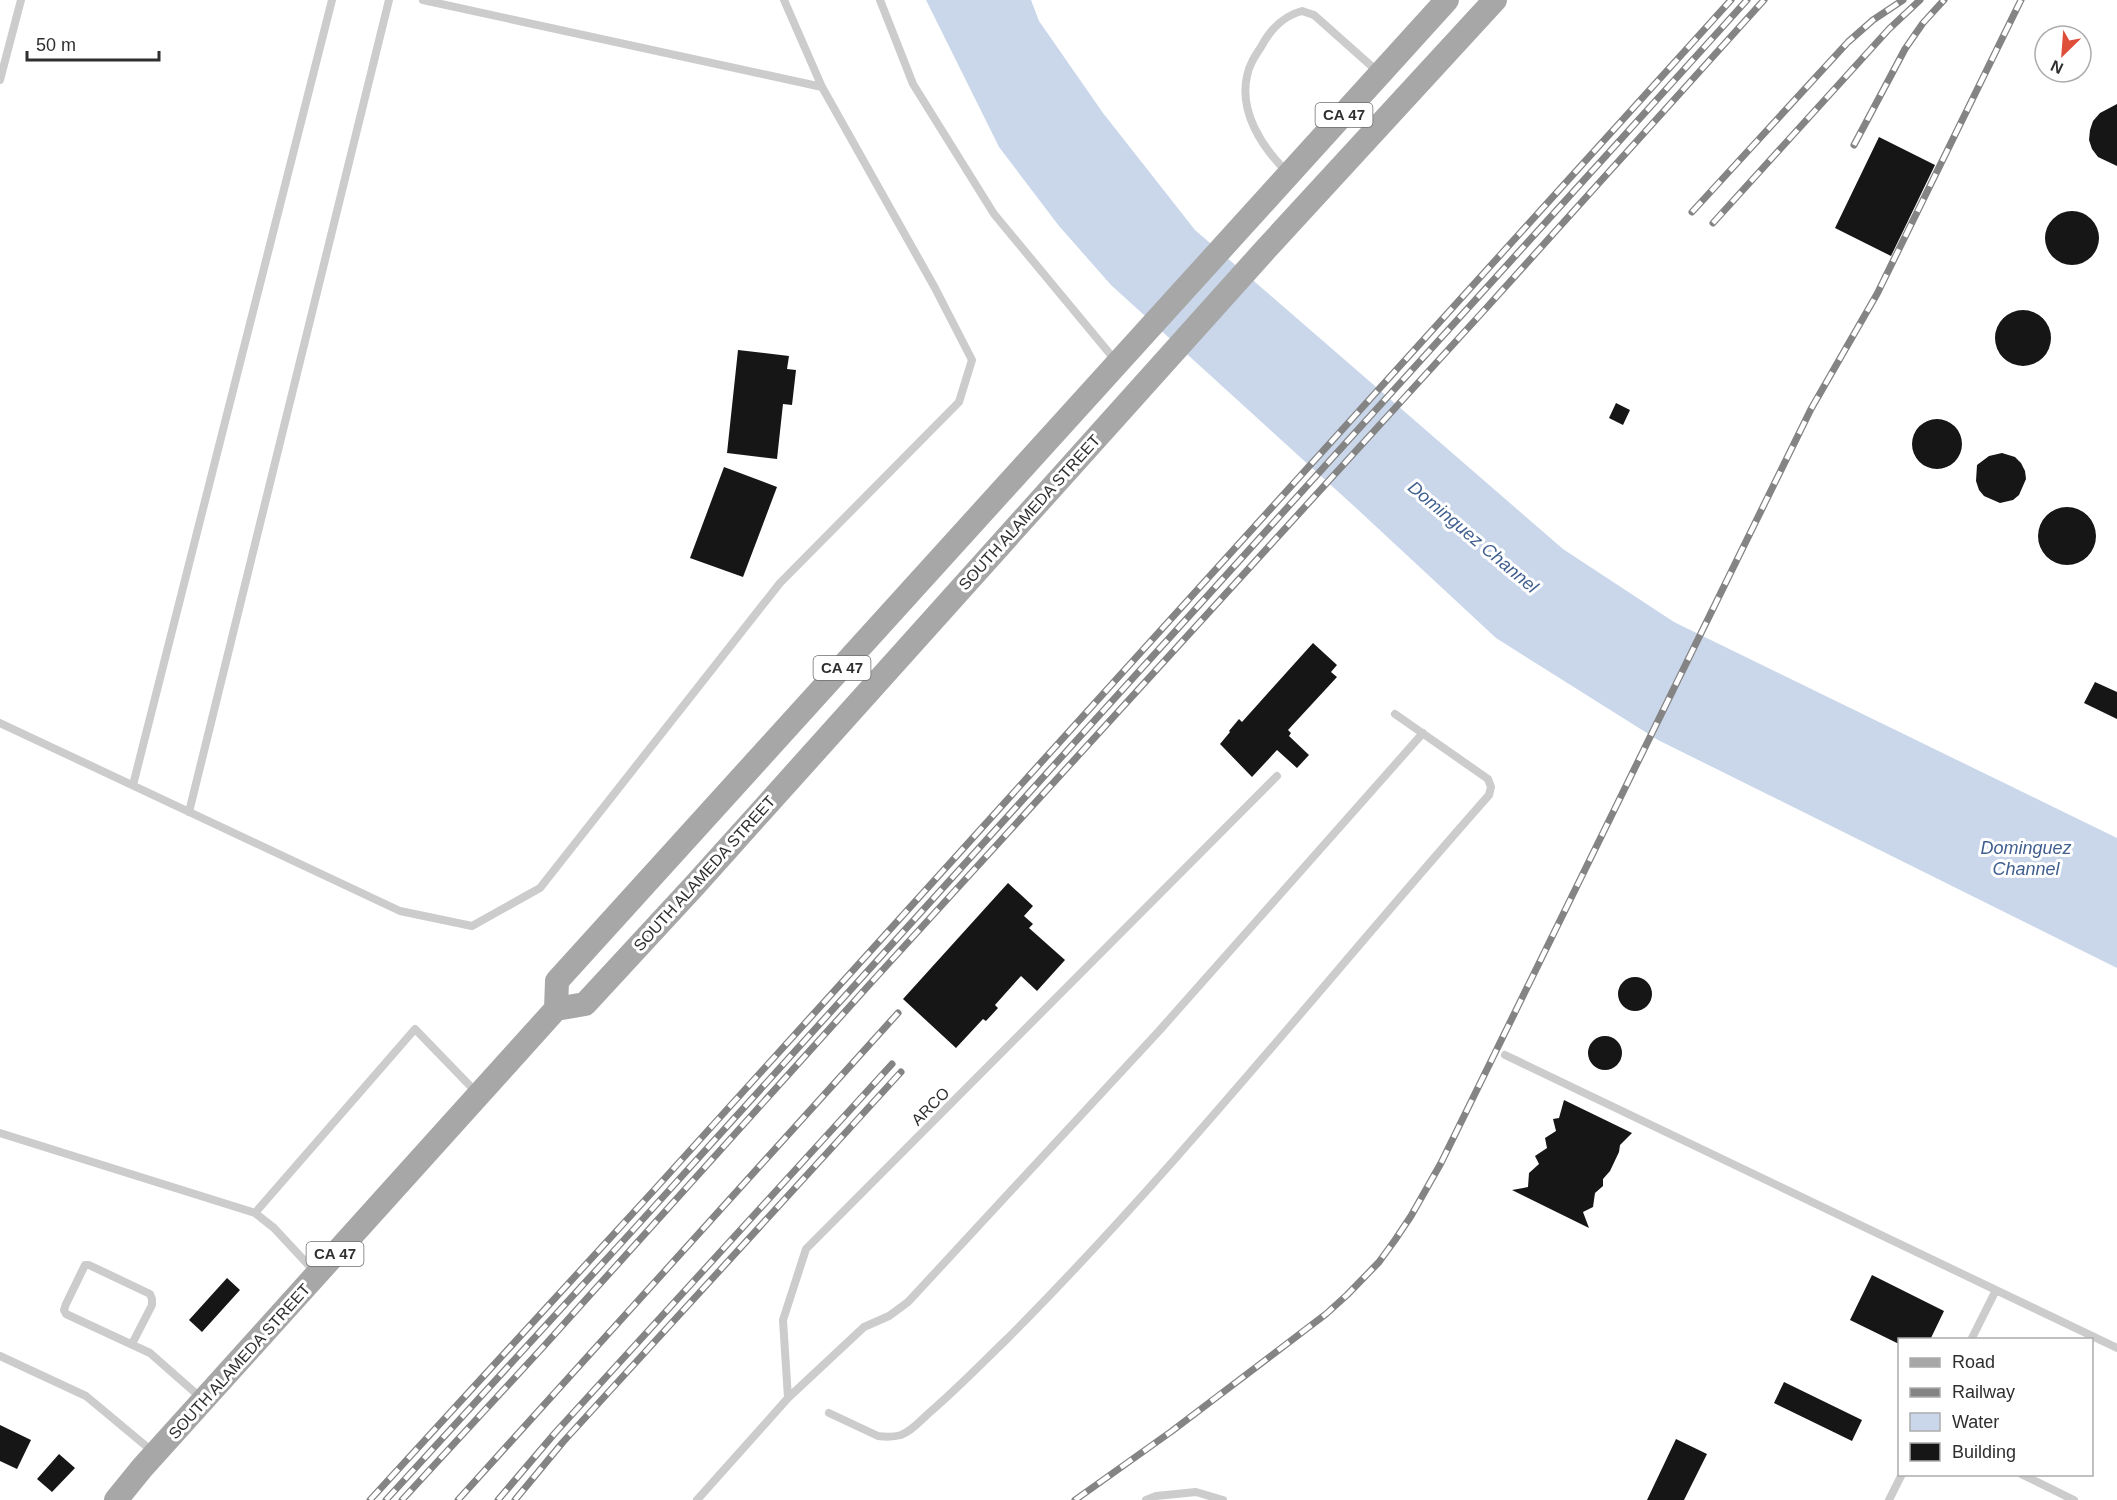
<svg xmlns="http://www.w3.org/2000/svg" width="2117" height="1500" font-family="Arial,sans-serif">
  <style>
    .water { fill: #cad7ea }
    .building { fill: #161616 }
    .lines { fill: none; stroke-linecap: round; stroke-linejoin: round }
    .service { stroke: #ccc; stroke-width: 8 }
    .primary { stroke: #a7a7a7; stroke-width: 24 }
    .rail-casing { stroke: #848484; stroke-width: 7 }
    .rail { stroke: #fff; stroke-width: 4.5; stroke-dasharray: 14; stroke-linecap: butt }
    .labels { text-anchor: middle; stroke-width: 6; stroke-linejoin: round; paint-order: stroke }
    .shield { fill: #fff; stroke: #6d6d6d; stroke-width: 1.5 }
    .shield-label { font-size: 15px; font-weight: bold; fill: #2f2f2f }
    .street-label { font-size: 16px; fill: #2f2f2f; stroke: #fff }
    .water-label { font-size: 18px; font-style: italic; fill: #405f8e; stroke: #fff }
  </style>
  <rect width="100%" height="100%" fill="#fff"/>
  <path class="water" d="M926 0H1031L1039 21 1103 113 1195 230 1563 549 1674 622 2117 838V968L1658 740 1496 638 1355 507 1111 285 1059 226 999 147Z"/>
  <path class="building" d="M2117 104V166L2098 157 2092 149 2089 140 2090 130 2093 121 2100 113Z
    M1879 137 1935 165 1891 256 1835 228Z
    M2045 238a27 27 0 1 1 54 0a27 27 0 1 1-54 0Z
    M1995 338a28 28 0 1 1 56 0a28 28 0 1 1-56 0Z
    M738 350 789 356 787 369 796 370 792 405 783 404 777 459 727 453Z
    M1616 403 1630 410 1623 425 1609 418Z
    M1912 444a25 25 0 1 1 50 0a25 25 0 1 1-50 0Z
    M2002 453 2015 457 2021 463 2025 471 2026 479 2019 495 2013 500 2000 503 1984 496 1979 490 1976 481 1977 465 1989 456Z
    M724 467 777 487 743 577 690 558Z
    M2038 536a29 29 0 1 1 58 0a29 29 0 1 1-58 0Z
    M1313 643 1337 665 1331 672 1337 677 1288 730 1291 733 1289 736 1309 755 1297 768 1277 750 1252 777 1220 744 1230 732 1229 731 1239 719 1242 722Z
    M2095 682 2117 692V719L2084 703Z
    M1008 883 1033 906 1024 916 1033 924 1029 928 1065 960 1037 991 1021 976 995 1005 998 1008 986 1021 983 1019 956 1048 903 999Z
    M1618 994a17 17 0 1 1 34 0a17 17 0 1 1-34 0Z
    M1588 1053a17 17 0 1 1 34 0a17 17 0 1 1-34 0Z
    M1564 1100 1632 1133 1620 1145 1619 1152 1610 1171 1603 1179V1186L1595 1193 1593 1207 1583 1212 1589 1228 1512 1190 1528 1187 1529 1173 1539 1164 1535 1156 1547 1148 1545 1138 1556 1131 1553 1119 1559 1118Z
    M1872 1275 1944 1311 1930 1340H1899V1344L1850 1320Z
    M227 1278 240 1290 202 1332 189 1320Z
    M1784 1382 1862 1420 1852 1441 1774 1403Z
    M0 1425 31 1440 17 1469 0 1461Z
    M1676 1439 1707 1454 1684 1500H1647Z
    M59 1454 75 1468 52 1492 37 1479Z"/>
  <g class="lines">
    <path class="service" d="M423 0 822 87
      M880 0 913 84 994 214 1115 360
      M0 80 21 0
      M1286 171C1262 147 1239 112 1247 76 1249 65 1255 56 1261 47 1270 30 1283 16 1302 11L1314 15 1377 71
      M0 723 400 911 472 926 540 888 780 583 959 402 972 360 935 288 822 87 784 0
      M133 785 332 0
      M189 812 389 0
      M1505 1055 2117 1348
      M0 1133 255 1213 274 1228 314 1271
      M255 1213 415 1029 476 1092
      M1971 1340 1996 1290
      M132 1344 152 1305V1299L150 1294 89 1265H85L66 1304 64 1310 66 1314 150 1353 200 1397
      M0 1356 86 1396 152 1451
      M788 1398 864 1327 889 1316 908 1302 1159 1031 1423 733
      M829 1413 878 1436C886 1437 894 1437 901 1435 912 1431 921 1420 929 1413 957 1389 982 1363 1008 1338 1179 1166 1329 976 1489 795L1491 787 1488 779 1395 714
      M2021 1474 2074 1500
      M697 1500 788 1398 783 1320 806 1249 1277 776
      M1146 1500 1156 1496 1196 1492 1223 1500
      M1889 1500 1902 1474"/>
    <path class="primary" d="M556 1009 557 981 1447 0
      M116 1500 142 1468 556 1009 585 1004 695 885 1265 250 1495 0"/>
    <defs>
      <path id="rail" d="M1854 145 1905 49 1923 23 1944 0
        M1692 212 1848 42 1873 20 1903 0
        M1713 223 1889 29 1920 0
        M370 1500 656 1188 1731 0
        M386 1500 634 1229 1747 0
        M402 1500 544 1346 869 985 1489 305 1764 0
        M458 1500 898 1013
        M498 1500 555 1433 892 1064
        M515 1500 563 1442 901 1072
        M1075 1500 1172 1431 1326 1314 1347 1295 1379 1262 1395 1240 1411 1216 1441 1163 1811 409 1877 294 2021 0"/>
    </defs>
    <use href="#rail" class="rail-casing"/>
    <use href="#rail" class="rail"/>
  </g>
  <g class="labels">
    <g class="shield">
      <rect x="1315.5" y="103" width="57" height="24" rx="4.5"/>
      <rect x="813.5" y="656" width="57" height="24" rx="4.5"/>
      <rect x="306.5" y="1242" width="57" height="24" rx="4.5"/>
    </g>
    <g class="shield-label">
      <text x="1344" y="120">CA 47</text>
      <text x="842" y="673">CA 47</text>
      <text x="335" y="1259">CA 47</text>
    </g>
    <g class="street-label">
      <text transform="translate(1029 512) rotate(-48)" y="6">SOUTH ALAMEDA STREET</text>
      <text transform="translate(704 873) rotate(-48)" y="6">SOUTH ALAMEDA STREET</text>
      <text transform="translate(930 1106) rotate(-45)" y="6">ARCO</text>
      <text transform="translate(239 1361) rotate(-48)" y="6">SOUTH ALAMEDA STREET</text>
    </g>
    <g class="water-label">
      <text transform="translate(1473 537) rotate(40)" y="6">Dominguez Channel</text>
      <text x="2026" y="854">Dominguez<tspan x="2026" dy="21">Channel</tspan></text>
    </g>
  </g>
  <rect x="1898" y="1338" width="195" height="138" fill="#ffffff" stroke="#acacac" stroke-width="1.5"/>
  <rect x="1910" y="1358" width="30" height="9" fill="#a7a7a7" stroke="#acacac" stroke-width="1.5"/>
  <text x="1952" y="1368" font-size="18" fill="#2f2f2f">Road</text>
  <rect x="1910" y="1388" width="30" height="9" fill="#848484" stroke="#acacac" stroke-width="1.5"/>
  <text x="1952" y="1398" font-size="18" fill="#2f2f2f">Railway</text>
  <rect x="1910" y="1413" width="30" height="18" fill="#cad7ea" stroke="#acacac" stroke-width="1.5"/>
  <text x="1952" y="1428" font-size="18" fill="#2f2f2f">Water</text>
  <rect x="1910" y="1443" width="30" height="18" fill="#161616" stroke="#acacac" stroke-width="1.5"/>
  <text x="1952" y="1458" font-size="18" fill="#2f2f2f">Building</text>
  <g transform="translate(2063 54) rotate(205)"><circle r="28" fill="#ffffff" stroke="#acacac" stroke-width="1.5"/>
  <path d="M0-4.5L10 22L0 15L-10 22Z" fill="#de4e38"/>
  <text y="-9" font-size="16" font-weight="bold" text-anchor="middle" fill="#2f2f2f">N</text>
  </g>
  <path d="M27 51v9h132v-9" fill="none" stroke="#2f2f2f" stroke-width="3"/>
  <text x="36" y="51" font-size="18" fill="#2f2f2f" stroke="#ffffff" stroke-width="4.5" paint-order="stroke">50 m</text>
</svg>
